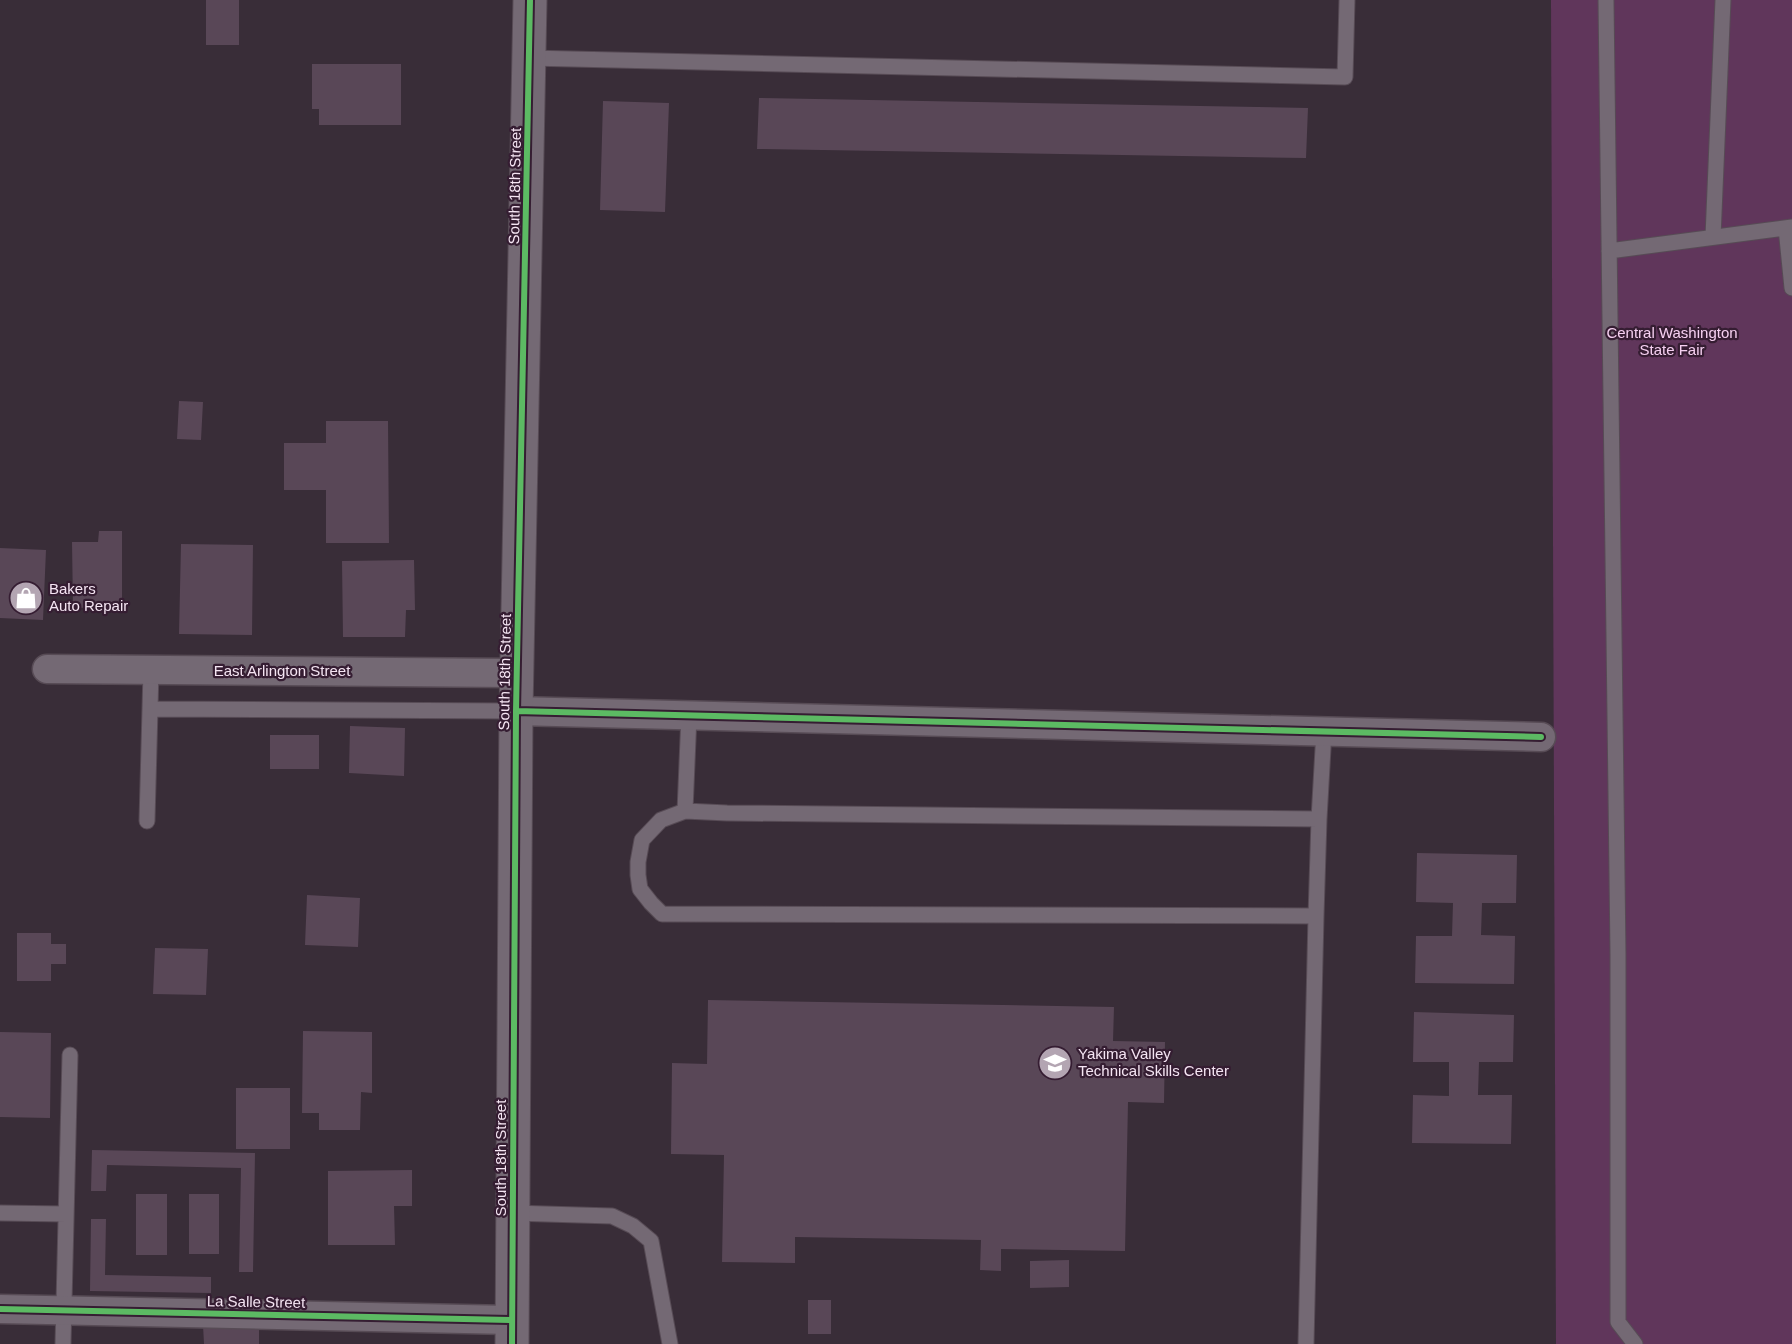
<svg xmlns="http://www.w3.org/2000/svg" width="1792" height="1344" font-family="Helvetica,sans-serif">
  <style>
    .green { fill: #60365b }
    .building { fill: #594757 }
    .lines { fill: none; stroke-linecap: round; stroke-linejoin: round }
    .service-casing { stroke: #574b55; stroke-width: 17 }
    .minor-casing { stroke: #574b55; stroke-width: 31 }
    .tertiary-casing { stroke: #574b55; stroke-width: 35 }
    .service { stroke: #746974; stroke-width: 15 }
    .minor { stroke: #746974; stroke-width: 28 }
    .tertiary { stroke: #746974; stroke-width: 33 }
    .cycleway-casing { stroke: #351d32; stroke-width: 10 }
    .cycleway { stroke: #5cba63; stroke-width: 6 }
    .labels { text-anchor: middle; stroke-width: 4.5; stroke-linejoin: round; paint-order: stroke }
    .street-label { font-size: 15px; fill: #f5e5f3; stroke: #351d32 }
    .park-label { font-size: 15px; fill: #f6d0f1; stroke: #351d32 }
    .poi-label { font-size: 15px; fill: #f5e5f3; stroke: #351d32; text-anchor: start }
  </style>
  <rect width="100%" height="100%" fill="#392d38"/>
  <path class="green" d="M1551 0H1792V1344H1556Z"/>
  <path class="building" d="M206 0H239V45H206Z
    M312 64H401V125H319V109H312Z
    M759 98 1308 108 1306 158 757 149Z
    M603 101 669 103 665 212 600 210Z
    M179 401 203 402 201 440 177 439Z
    M326 421H388L389 543H326V490H284V443H326Z
    M99 531H122V607L73 608 72 542H98Z
    M181 544 253 545 252 635 179 634Z
    M0 548 46 550 43 620 0 618Z
    M414 560 415 610H406L405 637H343L342 561Z
    M350 726 405 728 404 776 349 773Z
    M270 735H319V769H270Z
    M1417 853 1517 855 1516 903H1482L1481 935 1515 936 1514 984 1415 983 1416 936H1452L1453 903 1416 902Z
    M307 895 360 898 358 947 305 945Z
    M17 933H51V944H66V964H51V981H17Z
    M155 948 208 949 206 995 153 994Z
    M708 1000 1114 1007 1113 1041 1165 1042 1164 1103 1128 1102 1125 1251 1001 1249V1271L980 1270 981 1240 795 1237V1263L722 1262 724 1155 671 1154 672 1063 707 1064Z
    M1414 1012 1514 1015 1513 1062H1479L1478 1095H1512L1511 1144 1412 1143 1413 1095 1449 1096V1062H1413Z
    M303 1031 372 1032V1093L361 1092 360 1130H319V1113H302Z
    M0 1032 51 1033 50 1118 0 1117Z
    M236 1088H290V1149H236Z
    M92 1150 255 1153 253 1272H239L241 1168 107 1165 106 1191H91Z
    M412 1170V1206H394L395 1245H328V1171Z
    M136 1194H167V1255H136Z
    M189 1194H219V1254H189Z
    M91 1219H106L105 1275 211 1277V1293L90 1291Z
    M1069 1260V1287L1030 1288V1261Z
    M808 1300H831V1334H808Z
    M259 1323V1344H204L203 1325Z"/>
  <g class="lines">
    <defs>
      <path id="service" d="M1606 0 1618 954V1322L1635 1344
        M529 58 1345 77 1347 0
        M1786 228 1792 288
        M1713 237 1723 0
        M1609 251 1792 227
        M150 709 151 670
        M685 811 727 813 1319 819 1316 916 662 914 651 903 640 889 638 875V862L642 840 661 820 685 811 689 715
        M1319 819 1324 731
        M147 821 150 709 516 711
        M0 1213 66 1214
        M512 1213 612 1216 633 1226 651 1241 670 1344
        M63 1344 70 1055
        M1306 1344 1316 916"/>
      <path id="minor" d="M47 669 517 673
        M516 711 1541 737
        M0 1309 512 1320"/>
      <path id="tertiary" d="M512 1344 516 711 530 0"/>
    </defs>
    <use href="#service" class="service-casing"/>
    <use href="#minor" class="minor-casing"/>
    <use href="#tertiary" class="tertiary-casing"/>
    <use href="#service" class="service"/>
    <use href="#minor" class="minor"/>
    <use href="#tertiary" class="tertiary"/>
    <defs>
      <path id="cycleway" d="M516 711 1541 737
        M0 1309 512 1320
        M512 1344 516 711 530 0"/>
    </defs>
    <use href="#cycleway" class="cycleway-casing"/>
    <use href="#cycleway" class="cycleway"/>
  </g>
  <defs>
    <symbol id="shop-disc" viewBox="-11 -11 22 22"><circle r="9.5" fill="#b3a5b2" stroke="#351d32"/><path d="M-5-2.5h2.3a2.7 3.5 0 0 1 5.4 0H5L5.5 6h-11ZM-1.5-2.5h3a1.5 2.3 0 0 0-3 0Z" fill="#fff"/></symbol>
    <symbol id="school-disc" viewBox="-11 -11 22 22"><circle r="9.5" fill="#b3a5b2" stroke="#351d32"/><path d="M0-5L7-2L0 1L-7-2ZM-4 1L0 2.5L4 1V4Q0 6-4 4Z" fill="#fff"/></symbol>
  </defs>
  <g fill-rule="evenodd">
    <use href="#shop-disc" x="7" y="579" width="38" height="38"/>
    <use href="#school-disc" x="1036" y="1044" width="38" height="38"/>
  </g>
  <g class="labels">
    <g class="street-label">
      <text transform="translate(515 186) rotate(-89)" y="5">South 18th Street</text>
      <text x="282" y="676">East Arlington Street</text>
      <text transform="translate(505 672) rotate(-89)" y="5">South 18th Street</text>
      <text transform="translate(501 1158) rotate(-90)" y="5">South 18th Street</text>
      <text transform="translate(256 1302) rotate(1)" y="5">La Salle Street</text>
    </g>
    <g class="park-label">
      <text x="1672" y="338">Central Washington<tspan x="1672" dy="17">State Fair</tspan></text>
    </g>
    <g class="poi-label">
      <text x="49" y="594">Bakers<tspan x="49" dy="17">Auto Repair</tspan></text>
      <text x="1078" y="1059">Yakima Valley<tspan x="1078" dy="17">Technical Skills Center</tspan></text>
    </g>
  </g>
</svg>
